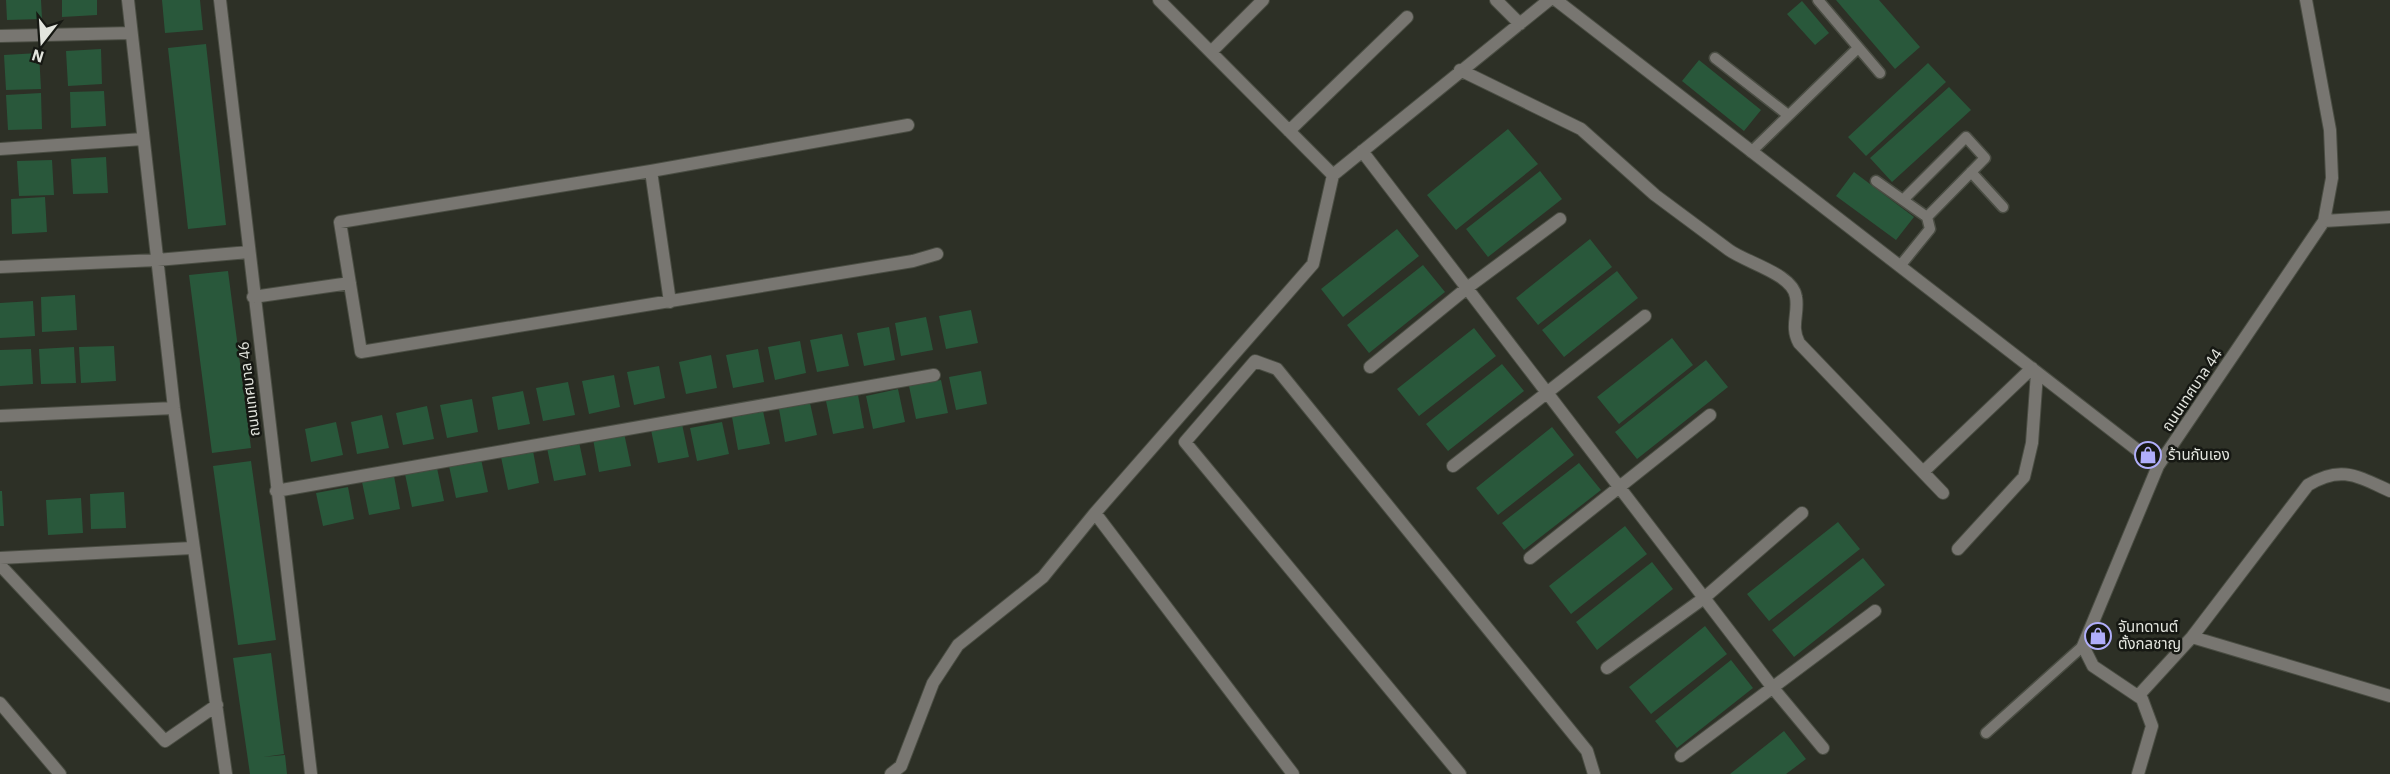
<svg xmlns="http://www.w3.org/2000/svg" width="2390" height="774" font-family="'IBM Plex Sans','Noto Sans Thai',sans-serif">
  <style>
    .building { fill: #29583b }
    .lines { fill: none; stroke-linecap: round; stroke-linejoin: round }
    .service-casing { stroke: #4a4d43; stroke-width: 13 }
    .minor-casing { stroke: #4a4d43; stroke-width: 14 }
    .service { stroke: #787671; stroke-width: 10 }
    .minor { stroke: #787671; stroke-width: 12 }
    .labels { text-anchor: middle; stroke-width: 5; stroke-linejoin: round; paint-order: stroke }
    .street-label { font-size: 15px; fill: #e3e5de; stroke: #161813 }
    .poi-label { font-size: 15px; fill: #e3e5de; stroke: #161813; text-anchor: start }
  </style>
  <rect width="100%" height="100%" fill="#2d3026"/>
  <path class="building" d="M6 0H41L42 19 7 20Z
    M62 0H97V15L62 17Z
    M162 0H200L203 30 165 33Z
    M1836 0H1879L1920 47 1895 69Z
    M1802 1 1829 33 1815 45 1787 14Z
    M206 44 226 225 188 229 168 48Z
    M101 49 102 84 68 86 66 51Z
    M39 53 41 89 6 90 4 55Z
    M1699 60 1761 110 1744 131 1682 81Z
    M1928 63 1946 82 1866 156 1848 137Z
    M1949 87 1971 110 1892 182 1870 158Z
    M104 91 106 126 71 128 70 92Z
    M41 93 42 129 8 130 6 95Z
    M1508 129 1538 164 1456 230 1427 195Z
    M106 157 108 193 73 194 71 159Z
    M52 160 54 195 19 196 17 161Z
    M1540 171 1562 199 1488 257 1466 229Z
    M1854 172 1914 217 1896 240 1836 196Z
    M45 197 47 232 12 234 11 199Z
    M1397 229 1419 256 1343 317 1321 289Z
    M1590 239 1612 267 1538 325 1516 298Z
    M1423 265 1445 292 1369 353 1347 325Z
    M228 271 251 448 212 453 189 275Z
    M1617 271 1638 298 1564 357 1542 330Z
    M75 295 77 330 42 332 41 297Z
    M33 301 35 336 0 338V303Z
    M971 310 978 343 946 349 939 316Z
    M926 317 933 350 901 356 895 323Z
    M889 327 895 360 864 366 857 333Z
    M1474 328 1496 356 1419 416 1397 389Z
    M842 334 849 366 817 372 810 340Z
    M1672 338 1693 365 1619 424 1597 397Z
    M800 341 806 373 775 380 768 347Z
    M114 346 116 381 81 383 79 347Z
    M74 347 76 383 41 384 39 349Z
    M31 349 33 384 0 386V350Z
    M758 349 764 382 733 388 726 355Z
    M711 355 717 388 686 394 679 362Z
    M1706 360 1728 387 1637 459 1615 432Z
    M1502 364 1524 391 1448 451 1426 424Z
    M659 366 665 398 634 405 627 372Z
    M981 371 987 404 956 410 949 377Z
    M614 375 620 407 589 414 582 381Z
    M941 380 948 413 916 419 909 386Z
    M568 382 575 415 543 421 536 388Z
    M898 389 905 422 873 429 866 396Z
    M523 391 530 424 498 430 492 397Z
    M858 395 864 428 833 434 826 401Z
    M472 399 478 432 447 438 440 405Z
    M810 403 817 435 785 442 779 409Z
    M427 406 434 439 403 445 396 413Z
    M763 411 770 444 738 450 732 417Z
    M382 415 389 448 357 454 351 422Z
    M336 422 343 455 311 462 305 429Z
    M722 422 729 454 697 461 690 428Z
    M682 424 689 457 658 463 651 430Z
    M1552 427 1574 455 1498 515 1476 488Z
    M624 433 631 466 599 472 593 439Z
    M579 442 586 475 554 481 547 448Z
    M533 451 539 483 508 490 501 457Z
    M481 459 488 492 456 498 449 466Z
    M251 461 276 640 238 645 213 466Z
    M1579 463 1601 490 1524 550 1502 523Z
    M437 468 444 501 412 507 405 474Z
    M394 476 400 509 369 515 362 482Z
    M348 487 354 519 323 526 316 493Z
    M0 491H2L4 526H0Z
    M124 492 126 528 91 529 90 494Z
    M81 498 83 533 48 535 46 500Z
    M1838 522 1860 549 1769 621 1747 594Z
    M1625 526 1647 554 1571 614 1549 586Z
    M1863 558 1885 585 1794 657 1772 630Z
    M1652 562 1673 589 1597 650 1576 622Z
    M1705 626 1727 654 1651 714 1629 687Z
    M271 653 284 754 263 757 285 755 287 774H250L233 658Z
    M1731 660 1753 688 1677 748 1655 721Z
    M1784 731 1806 759 1786 774H1730Z"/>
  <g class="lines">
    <defs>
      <path id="service" d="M1818 0 1880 73
        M1715 58 1788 115
        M1751 152 1858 48
        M1971 172 2003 207
        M1876 181 1927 217 1930 229 1900 266
        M1903 200 1966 137 1985 158 1927 217
        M1986 733 2083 646"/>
      <path id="minor" d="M128 0 174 408 226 774
        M220 0 311 774
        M1159 0 1333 175
        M1496 0 1520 24
        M1556 0 2158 466
        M0 36 131 33
        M1211 52 1263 0
        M1460 70 1581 129 1655 195 1729 250C1747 263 1793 274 1796 297 1799 314 1790 326 1799 343L1943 493
        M908 125 651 171 340 222 361 352 913 261 937 254
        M1289 131 1407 17
        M0 149 143 139
        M1362 151 1773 688 1823 748
        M651 171 670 302
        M2324 221 2390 217
        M0 267 157 260 249 252
        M253 297 350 283
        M1370 367 1467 288 1560 219
        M0 416 174 408
        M1453 466 1645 316
        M1923 472 2032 368
        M276 491 934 375
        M1095 513 1293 774
        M1958 549 2024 477 2032 443 2037 373
        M0 558 192 548
        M1530 558 1710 415
        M0 565 165 741 217 705
        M2192 637 2390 696
        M1607 668 1704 598 1802 513
        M2138 696 2192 637 2308 485C2341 465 2357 476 2390 491
        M0 703 60 774
        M1681 756 1875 611
        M891 774 901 766 933 683 958 645 1043 577 1095 513 1313 264 1333 175 1549 0
        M1460 774 1185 442 1255 361 1277 369 1587 751 1594 774
        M2138 774 2152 726 2142 699 2093 666 2083 646 2158 466 2324 221 2332 178 2330 130 2306 0"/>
    </defs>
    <use href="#service" class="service-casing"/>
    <use href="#minor" class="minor-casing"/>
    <use href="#service" class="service"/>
    <use href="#minor" class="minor"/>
  </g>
  <defs>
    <symbol id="shop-ring" viewBox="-11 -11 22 22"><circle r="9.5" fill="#161813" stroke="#b0aefa" stroke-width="1.5"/><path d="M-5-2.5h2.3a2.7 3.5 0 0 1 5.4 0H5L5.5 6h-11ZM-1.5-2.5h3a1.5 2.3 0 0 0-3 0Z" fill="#b0aefa"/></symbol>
  </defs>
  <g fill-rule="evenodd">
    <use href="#shop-ring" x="2133" y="440" width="30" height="30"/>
    <use href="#shop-ring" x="2083" y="621" width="30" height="30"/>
  </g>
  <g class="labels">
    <g class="street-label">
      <text transform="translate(249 389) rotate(-97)" y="5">ถนนเทศบาล 46</text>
      <text transform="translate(2192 390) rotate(-56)" y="5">ถนนเทศบาล 44</text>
    </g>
    <g class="poi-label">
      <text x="2168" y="460">ร้านกันเอง</text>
      <text x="2118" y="632">จันทดานต์<tspan x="2118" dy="17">ตั้งกลชาญ</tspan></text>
    </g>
  </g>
  <g transform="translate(42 42) rotate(197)" stroke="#161813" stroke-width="4.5" paint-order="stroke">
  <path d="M0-4.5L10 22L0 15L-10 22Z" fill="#e3e5de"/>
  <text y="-9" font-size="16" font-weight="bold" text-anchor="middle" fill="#e3e5de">N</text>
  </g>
</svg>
